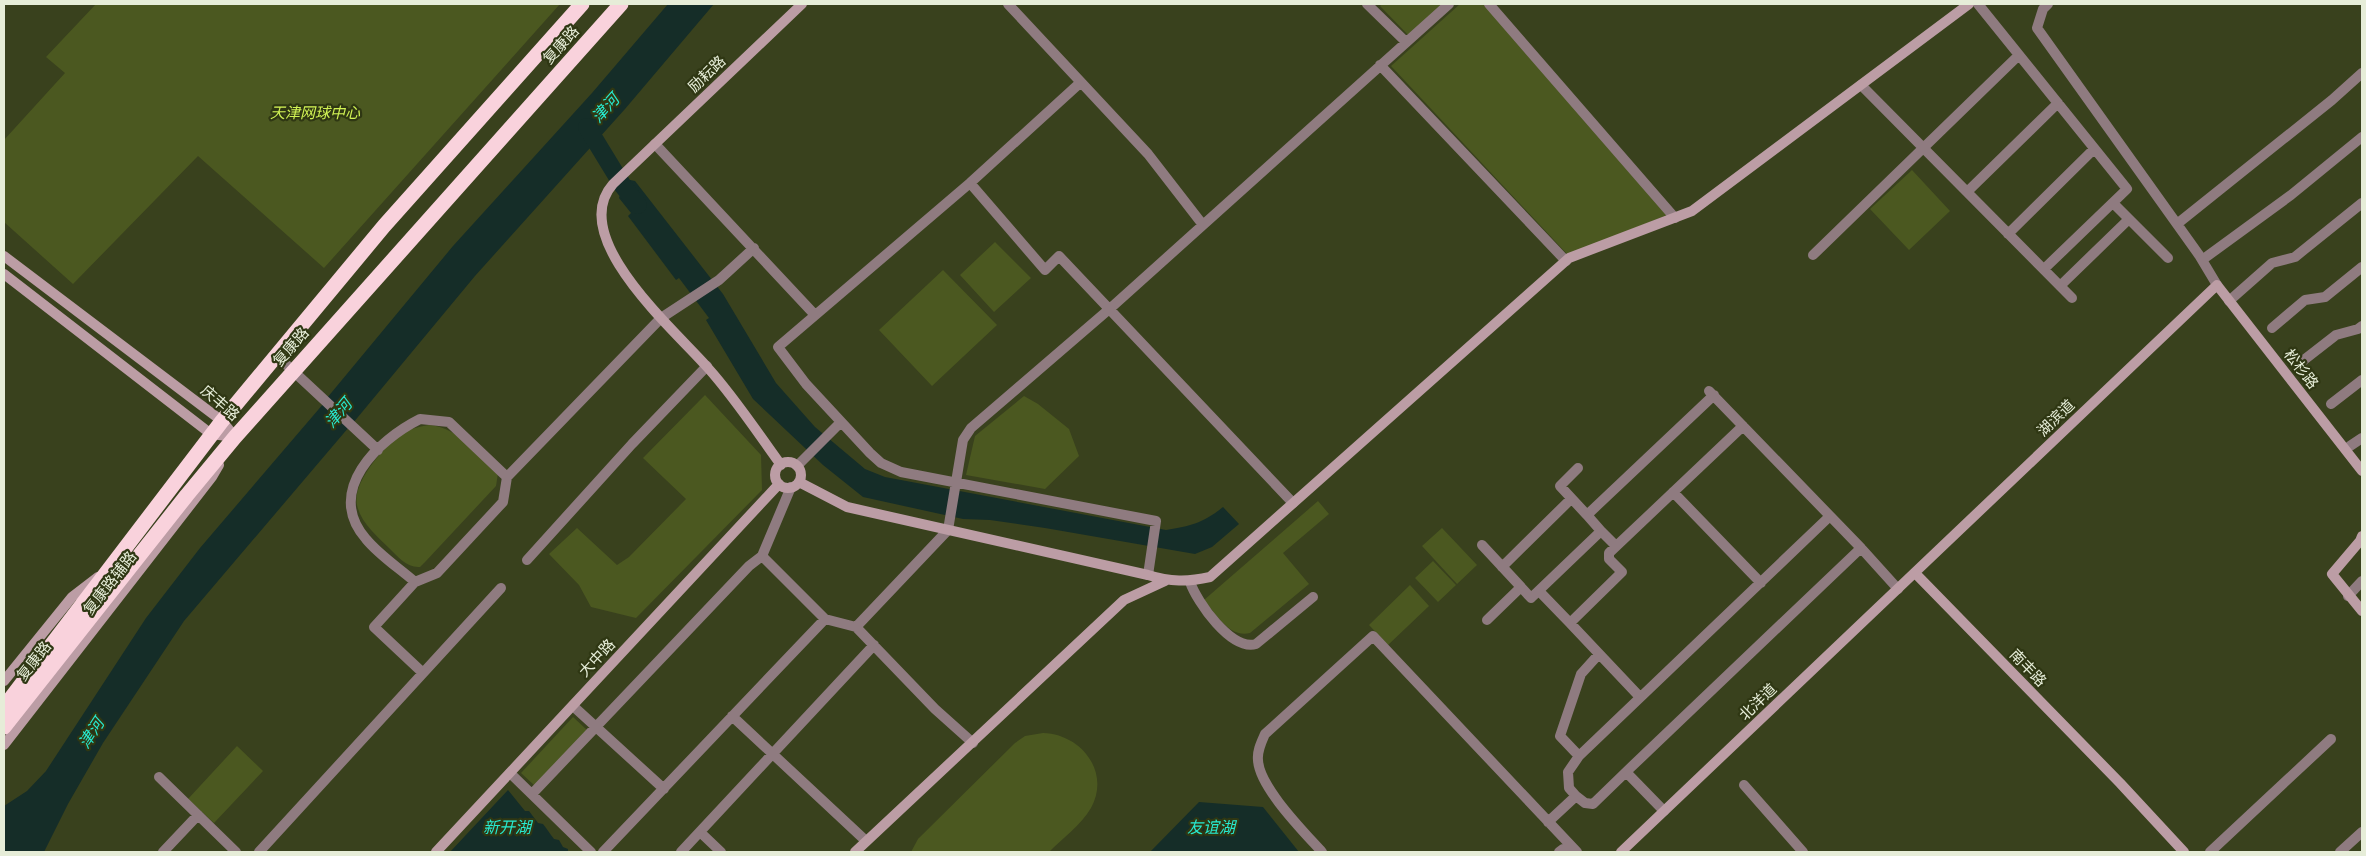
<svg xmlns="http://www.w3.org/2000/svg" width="2366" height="856" font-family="Literata,'Noto Sans SC',serif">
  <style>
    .green { fill: #4b5820 }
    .water { fill: #152d28 }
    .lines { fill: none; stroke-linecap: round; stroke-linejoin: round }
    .river { stroke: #152d28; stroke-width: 18 }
    .street { stroke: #8f7b80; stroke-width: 10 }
    .secondary { stroke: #bc9da5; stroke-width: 10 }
    .highway { stroke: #f9d2dc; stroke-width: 15 }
    .labels { text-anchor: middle; stroke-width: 4.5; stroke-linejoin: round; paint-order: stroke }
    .street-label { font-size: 15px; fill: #e6edd8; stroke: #2f3713 }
    .park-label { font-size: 15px; font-style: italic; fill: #d0f254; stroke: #2f3713 }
    .water-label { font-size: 16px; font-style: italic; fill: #27ead0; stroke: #2f3713 }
  </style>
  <rect width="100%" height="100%" fill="#39411d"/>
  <path class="green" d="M96 4H560L324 268 198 156 73 284 4 222V140L65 73 46 57Z
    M1382 4H1451L1412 39 1380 6Z
    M1460 4H1486L1667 215 1568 255 1391 66Z
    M1912 170 1950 211 1909 250 1870 209Z
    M995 242 1031 278 994 312 960 275Z
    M943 270 997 325 932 386 879 330Z
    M705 395 761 455 762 490 636 618 591 607 579 585 549 554 577 528 617 565 629 557 686 499 643 458Z
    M1024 396 1038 404 1069 429 1079 456 1045 489 966 475 975 436Z
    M429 425C459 428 477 453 498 473L496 486 426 561 420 567C407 568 398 557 389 548 376 535 361 523 357 505 352 483 383 448 400 435 408 429 418 427 429 425Z
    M1318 501 1329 514 1283 553 1309 584 1250 633C1229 638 1216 614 1204 600Z
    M1442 528 1477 565 1457 584 1422 546Z
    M1433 561 1456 585 1438 602 1415 578Z
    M1410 585 1429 606 1388 645 1369 625Z
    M573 717 587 730 535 786 521 773Z
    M1043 733C1081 734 1111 772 1091 808 1081 825 1062 839 1049 852H911L918 839 1015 743 1025 736Z
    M237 746 263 771 214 823 188 799Z"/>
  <path class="water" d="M668 4H714L625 109 475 276 353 423 327 398 453 246 592 93Z
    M630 180 635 181 723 294 776 383 815 427 865 469 885 477 1166 530C1191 526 1203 523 1223 507L1239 524 1212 547 1195 554 1045 528 990 520 963 519 863 497 823 465 753 399 706 320 709 318 679 278 676 280 628 216 631 213 619 198 623 186Z
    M324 403 349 427 184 621 103 743 68 804 44 852H4V806L27 791 46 771 146 618 200 548Z
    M508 790 525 811H529L538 823 543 824C547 829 550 834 554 839L559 840 563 847 568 849V852H450Z
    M1199 802 1263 807 1299 852H1150Z"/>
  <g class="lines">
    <path class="river" d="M587 127 623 186 638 205"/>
    <path class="street" d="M1008 4 1148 154 1203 225
      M1367 4 1406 42
      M1489 4 1675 218
      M1978 4 2127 189 2044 269
      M2048 4 2043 9 2037 28 2199 255 2217 285
      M1380 65 1566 261
      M1081 82 970 183 778 347 806 384 870 453 881 463 901 472 1156 521 1148 575
      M1861 85 2072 298
      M655 144 815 315
      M970 183 1045 270 1059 256 1293 503
      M1967 192 2058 103
      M2113 203 2168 258
      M2177 224 2332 100 2362 73
      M2008 234 2094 149
      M1813 255 2019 55
      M2202 260 2291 195 2362 137
      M2060 286 2129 219
      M2229 301 2272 263 2295 257 2362 203
      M2272 328 2305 300 2325 297 2362 267
      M277 356 378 450
      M2300 363 2336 335 2358 329 2362 326
      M1709 391 1861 548 1898 589
      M2331 404 2362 380
      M420 419 449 422 507 477 503 502 437 573 415 582C399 568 379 555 366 539 324 491 378 440 420 419Z
      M2350 446 2362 438
      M797 466 841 422
      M1578 468 1560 486 1587 515
      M507 477 661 318 719 280 754 248
      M791 487 762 556 825 619 856 627 948 530 963 440 971 428 1114 305 1449 4
      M1673 492 1761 583
      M1601 531 1616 546
      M1482 545 1521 587
      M527 560 632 444 707 366
      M1502 567 1571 499
      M415 582 374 627 423 673
      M1190 582C1197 602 1231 651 1256 644L1313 597
      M1539 591 1570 623 1622 572 1609 559V553L1743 426
      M2348 596 2362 581
      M1487 620 1521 587 1531 598 1601 531 1587 515 1714 395
      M1570 623 1638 695
      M856 627 935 709 973 743
      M573 706 664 789
      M732 716 866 841
      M1579 756 1830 516
      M510 773 591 852
      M159 777 236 852
      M1744 785 1803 852
      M532 794 749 566 762 556
      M1576 796 1585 803 1593 804 1626 772
      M1664 811 1626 772 1861 548
      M1548 822 1576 796 1569 788 1568 772 1579 756 1560 736 1581 674 1599 654
      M700 832 721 852
      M163 852 198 815
      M259 852 501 588
      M603 852 825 619
      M681 852 874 645
      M1322 852C1304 832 1259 787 1258 760 1257 751 1261 743 1265 734L1373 636 1577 852
      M1559 852 1563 849 1567 852
      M2210 852 2331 739
      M2340 852 2362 832"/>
    <path class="secondary" d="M4 256 222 421 235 437
      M4 274 211 434 235 437
      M775 475a13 13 0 1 1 26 0a13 13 0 1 1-26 0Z
      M781 465C757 432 735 398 708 368 675 330 566 237 613 184L802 4
      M799 482 847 507 1148 575C1170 582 1188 582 1210 577L1569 258 1692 211 1969 4
      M2362 536 2360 541 2332 574 2362 611
      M1915 573 2120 783 2184 852
      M4 681 72 597 98 577
      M4 745 212 477 219 465
      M436 852 779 484
      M855 852 1124 600 1165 581
      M1621 852 2217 285 2362 471"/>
    <path class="highway" d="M4 707 222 421 384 226 582 4
      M4 727 187 495 235 437 621 4"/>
  </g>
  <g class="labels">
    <g class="street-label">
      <text transform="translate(561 45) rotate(-48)" y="5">复康路</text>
      <text transform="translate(707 74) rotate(-44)" y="5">励耘路</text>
      <text transform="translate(291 347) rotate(-49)" y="5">复康路</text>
      <text transform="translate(2301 369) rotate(52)" y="5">松杉路</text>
      <text transform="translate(220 403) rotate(41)" y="5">庆丰路</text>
      <text transform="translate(2056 418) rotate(-44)" y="5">湖滨道</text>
      <text transform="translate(110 583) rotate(-52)" y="5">复康路辅路</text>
      <text transform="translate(597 658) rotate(-47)" y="5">大中路</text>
      <text transform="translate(34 661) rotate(-52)" y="5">复康路</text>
      <text transform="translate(2028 668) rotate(46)" y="5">南丰路</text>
      <text transform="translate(1758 702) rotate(-44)" y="5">北洋道</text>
    </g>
    <g class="park-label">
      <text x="315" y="118">天津网球中心</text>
    </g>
    <g class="water-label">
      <text transform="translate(605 108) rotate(-48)" y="6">津河</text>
      <text transform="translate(338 413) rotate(-50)" y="6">津河</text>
      <text transform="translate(91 733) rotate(-57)" y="6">津河</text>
      <text x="507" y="833">新开湖</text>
      <text x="1211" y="833">友谊湖</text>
    </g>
  </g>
  <rect width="2366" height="856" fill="none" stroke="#e6edd8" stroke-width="10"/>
</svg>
